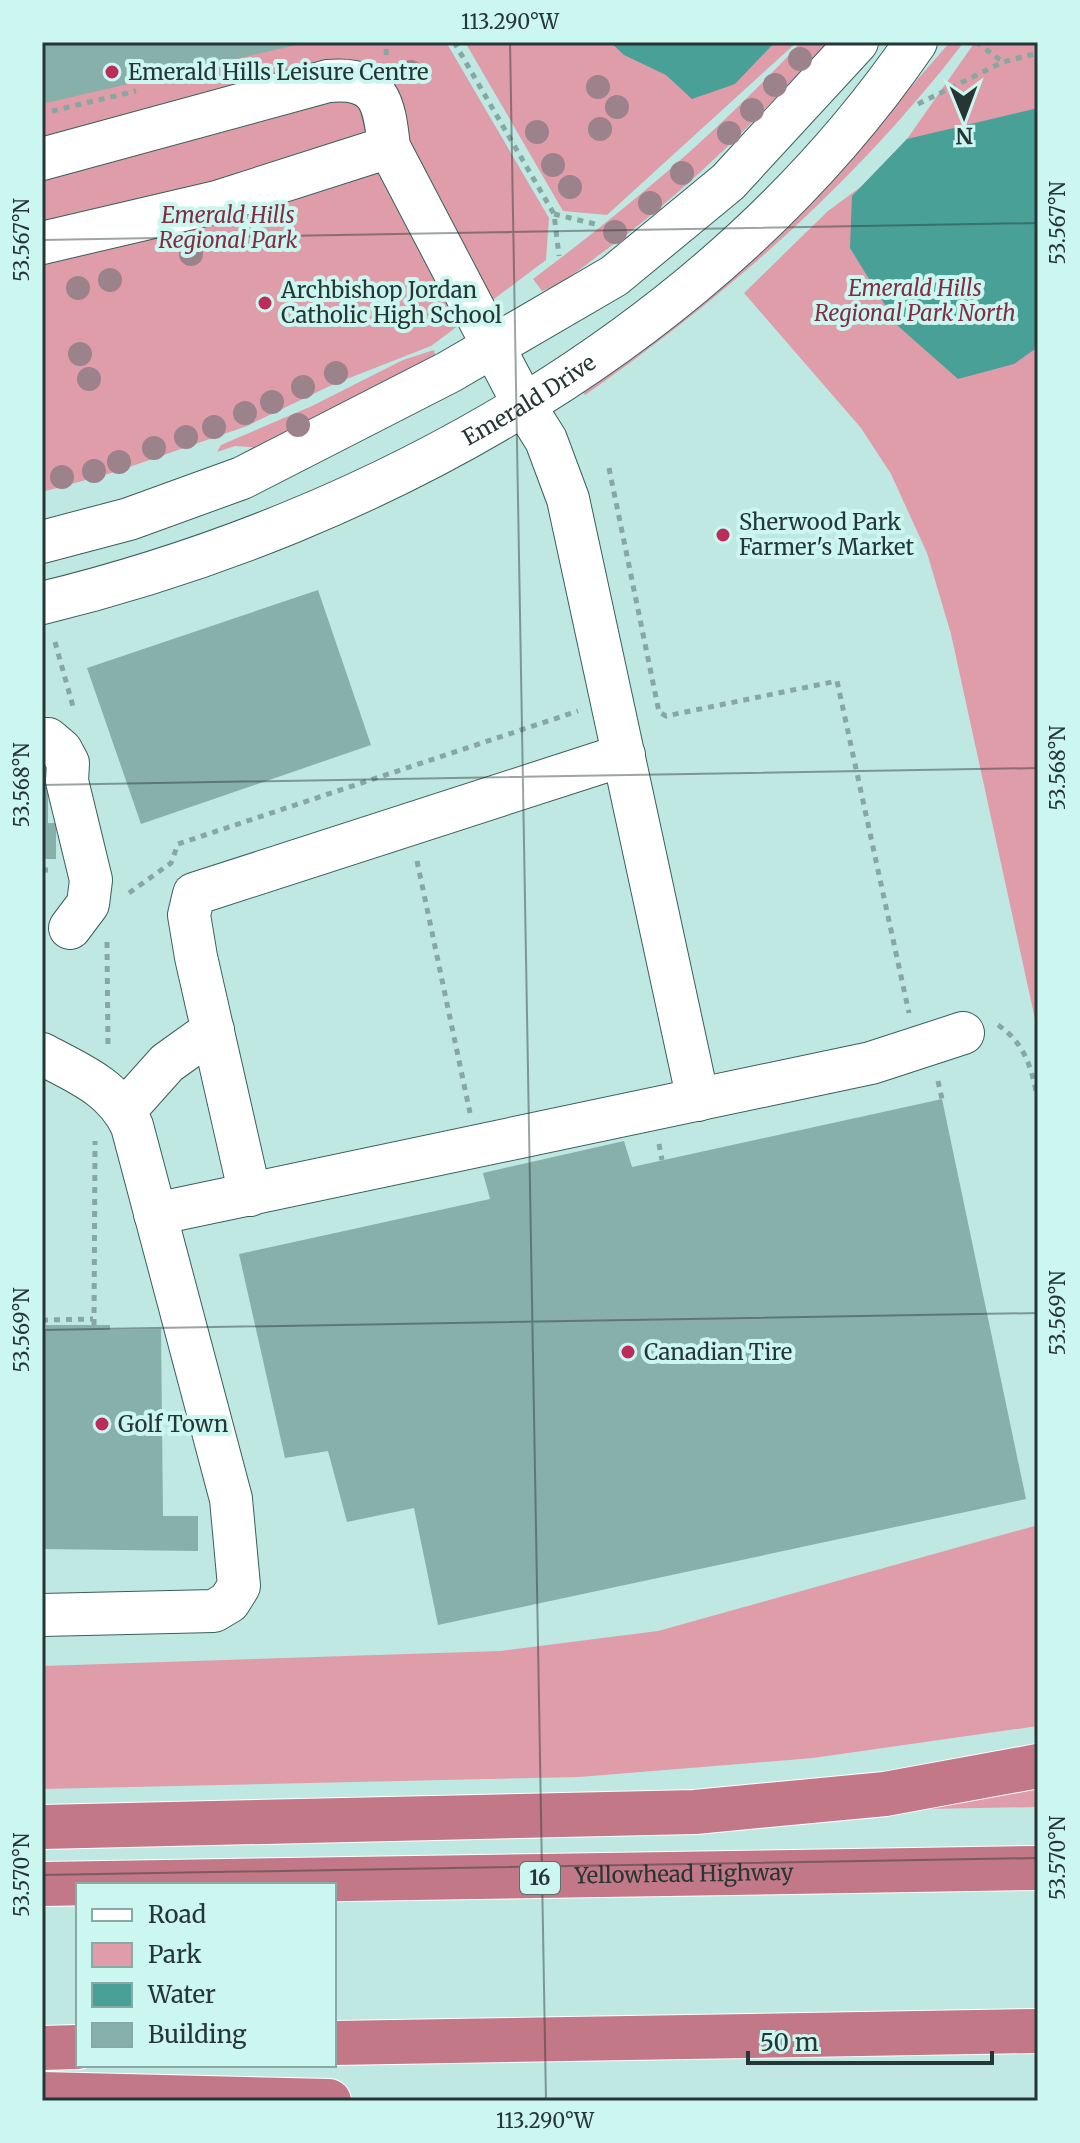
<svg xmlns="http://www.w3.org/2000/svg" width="1080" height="2143" font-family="Merriweather,serif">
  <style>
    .green { fill: #de9da8 }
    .water { fill: #49a097 }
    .building { fill: #88b0aa }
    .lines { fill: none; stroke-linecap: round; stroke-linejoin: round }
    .minor-casing { stroke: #3a5f5b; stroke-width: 44 }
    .highway-casing { stroke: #fff; stroke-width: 46 }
    .path { stroke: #87a7a3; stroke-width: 5; stroke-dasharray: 6 6; stroke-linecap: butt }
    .minor { stroke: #fff; stroke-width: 42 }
    .highway { stroke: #c27886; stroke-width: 44 }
    .tree { fill: #9c828b }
    .ticks { fill: none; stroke: #253634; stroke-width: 2; stroke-opacity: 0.45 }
    .poi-dot { fill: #bb2c59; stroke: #ccf6f0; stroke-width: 3 }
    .labels { text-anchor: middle; stroke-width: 8; stroke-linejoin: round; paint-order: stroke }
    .shield { fill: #ccf6f0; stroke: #57706c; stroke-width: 2 }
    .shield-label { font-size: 20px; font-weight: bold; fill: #253634 }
    .poi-label { font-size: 22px; fill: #253634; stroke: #ccf6f0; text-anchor: start }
    .park-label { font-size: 22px; font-style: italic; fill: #802e43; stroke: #ccf6f0 }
    .street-label { font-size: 22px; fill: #253634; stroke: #ccf6f0 }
    .neatline { fill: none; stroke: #253634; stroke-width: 3 }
    .ticks-label { font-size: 20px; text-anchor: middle; fill: #253634 }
  </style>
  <rect width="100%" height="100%" fill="#bfe8e3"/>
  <path class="green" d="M42 42H446L549 218 546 260 431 346 334 384 247 426 115 472 42 492Z
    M465 42H797L607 215 563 211Z
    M801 42H828C758 119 684 194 599 255 581 268 563 284 542 291L533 279C629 207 720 131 801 42Z
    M950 42H964C857 181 728 295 585 395L582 391 837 172Z
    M975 42H1038V1033L951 634 927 553 891 474 861 428 744 293 828 211 862 186 907 139Z
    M434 350 436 359 263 448 235 446 217 452 221 445 312 406 403 360Z
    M1038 1525V1726L813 1758 579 1777 42 1789V1666L500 1651 658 1631Z
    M1038 1777V1807L815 1811Z"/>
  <path class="water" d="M610 42H775L735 84 692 99 666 75 624 55Z
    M1038 108V347L1014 364 958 379 898 326 850 248 852 196 907 139Z"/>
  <path class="building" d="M42 42H305V43L42 104Z
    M318 590 371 745 141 824 87 668Z
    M42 761H48V823H56V859H42Z
    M942 1099 1026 1499 438 1625 414 1508 347 1522 328 1451 285 1458 239 1254 490 1199 483 1173 624 1141 632 1167Z
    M46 1325H110V1330L161 1329 163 1516H198V1551L42 1549V1331H46Z"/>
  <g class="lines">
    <defs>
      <g id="minor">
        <path d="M42 159 328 81C380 76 384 102 389 147L524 405 546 440 568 499 698 1100"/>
        <path d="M42 243 217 202 389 147"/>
        <path d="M42 542 129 519 242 478 449 372 614 276 728 182 857 42"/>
        <path id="s1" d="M42 603C379 521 717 332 916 42"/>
        <path d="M42 739H48L61 750 68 763 67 781 91 880 88 904 70 928"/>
        <path d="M42 1054C78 1073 114 1087 132 1126L231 1499 239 1586 229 1602 214 1611 42 1615"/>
        <path d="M125 1110 167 1063 213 1030"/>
        <path d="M250 1195 196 957 189 915 194 894 624 755"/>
        <path d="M155 1214 871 1063 963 1033"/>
      </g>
      <g id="highway">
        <path d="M42 1827 695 1812 885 1794 1038 1766"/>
        <path id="s2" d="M42 1884 1038 1868"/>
        <path d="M334 2043 1038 2031"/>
        <path d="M42 2048 78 2047"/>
        <path d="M42 2094 329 2101"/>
      </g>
    </defs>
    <use href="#minor" class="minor-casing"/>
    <use href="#highway" class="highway-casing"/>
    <path class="path" d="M454 42 554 214 559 256
      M976 42 1003 62
      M386 55 387 42
      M918 104 1003 62 1038 53
      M52 111 136 91
      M554 214 599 225
      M609 468 659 712 666 716 837 681 909 1013
      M55 642 74 710
      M417 861 470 1113
      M42 870H54
      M129 893 171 863 178 844 578 711
      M107 942 108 1048
      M998 1025C1026 1044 1032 1070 1038 1101
      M938 1081 942 1099
      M659 1144 662 1160
      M42 1320 93 1319
      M94 1325 95 1141"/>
    <use href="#minor" class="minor"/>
    <use href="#highway" class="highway"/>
  </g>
  <g class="tree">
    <circle cx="800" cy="59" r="12"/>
    <circle cx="411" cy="72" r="12"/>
    <circle cx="775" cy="85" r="12"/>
    <circle cx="598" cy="87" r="12"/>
    <circle cx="617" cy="107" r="12"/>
    <circle cx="752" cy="110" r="12"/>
    <circle cx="600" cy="129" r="12"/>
    <circle cx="537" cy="132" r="12"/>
    <circle cx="729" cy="133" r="12"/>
    <circle cx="553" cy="165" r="12"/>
    <circle cx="682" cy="173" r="12"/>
    <circle cx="570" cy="187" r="12"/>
    <circle cx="650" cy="203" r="12"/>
    <circle cx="615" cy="232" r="12"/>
    <circle cx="191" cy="254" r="12"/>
    <circle cx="110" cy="280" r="12"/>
    <circle cx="78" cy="288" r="12"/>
    <circle cx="80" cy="354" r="12"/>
    <circle cx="336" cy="373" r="12"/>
    <circle cx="89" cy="379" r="12"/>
    <circle cx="303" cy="387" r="12"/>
    <circle cx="272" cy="402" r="12"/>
    <circle cx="245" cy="413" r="12"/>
    <circle cx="298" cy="425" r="12"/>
    <circle cx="214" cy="427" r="12"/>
    <circle cx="186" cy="437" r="12"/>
    <circle cx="154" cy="448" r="12"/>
    <circle cx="119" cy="462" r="12"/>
    <circle cx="94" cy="471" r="12"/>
    <circle cx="62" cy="477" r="12"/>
  </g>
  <path class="ticks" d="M510 42 546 2101M42 240 1038 223M42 785 1038 768M42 1330 1038 1313M42 1875 1038 1858"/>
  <g class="poi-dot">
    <circle cx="112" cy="72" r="8"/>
    <circle cx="265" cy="303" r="8"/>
    <circle cx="723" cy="535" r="8"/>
    <circle cx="628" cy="1352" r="8"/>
    <circle cx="102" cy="1424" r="8"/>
  </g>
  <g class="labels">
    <rect class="shield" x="520" y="1862" width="40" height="32" rx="6"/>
    <g class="shield-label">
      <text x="540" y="1885">16</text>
    </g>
    <g class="poi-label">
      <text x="128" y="80">Emerald Hills Leisure Centre</text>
      <text x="281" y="298">Archbishop Jordan<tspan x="281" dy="25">Catholic High School</tspan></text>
      <text x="739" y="530">Sherwood Park<tspan x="739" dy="25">Farmer's Market</tspan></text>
      <text x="644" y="1360">Canadian Tire</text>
      <text x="118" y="1432">Golf Town</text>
    </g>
    <g class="park-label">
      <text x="228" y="223">Emerald Hills<tspan x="228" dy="25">Regional Park</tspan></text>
      <text x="915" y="296">Emerald Hills<tspan x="915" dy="25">Regional Park North</tspan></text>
    </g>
    <g class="street-label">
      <text dy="8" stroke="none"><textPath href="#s1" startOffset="530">Emerald Drive</textPath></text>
      <text dy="8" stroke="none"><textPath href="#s2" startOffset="642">Yellowhead Highway</textPath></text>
    </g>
  </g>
  <rect width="1080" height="2143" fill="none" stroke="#ccf6f0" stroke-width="88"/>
  <rect x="76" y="1883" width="260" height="184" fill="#ccf6f0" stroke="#89a9a5" stroke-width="2"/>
  <rect x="92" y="1909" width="40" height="12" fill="#ffffff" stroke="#89a9a5" stroke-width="2"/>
  <text x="148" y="1923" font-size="24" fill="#253634">Road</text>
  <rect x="92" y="1943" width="40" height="24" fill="#de9da8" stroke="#89a9a5" stroke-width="2"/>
  <text x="148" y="1963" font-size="24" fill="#253634">Park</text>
  <rect x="92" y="1983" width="40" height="24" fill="#49a097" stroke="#89a9a5" stroke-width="2"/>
  <text x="148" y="2003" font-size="24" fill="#253634">Water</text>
  <rect x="92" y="2023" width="40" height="24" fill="#88b0aa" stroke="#89a9a5" stroke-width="2"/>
  <text x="148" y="2043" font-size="24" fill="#253634">Building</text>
  <g transform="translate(964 116) rotate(179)" stroke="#ccf6f0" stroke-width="6" paint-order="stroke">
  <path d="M0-6L14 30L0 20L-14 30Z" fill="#253634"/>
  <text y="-12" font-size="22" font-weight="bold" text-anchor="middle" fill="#253634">N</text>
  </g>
  <path d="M748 2051v12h244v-12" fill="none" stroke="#253634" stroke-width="4"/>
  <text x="760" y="2051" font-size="24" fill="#253634" stroke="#ccf6f0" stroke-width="6" paint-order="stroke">50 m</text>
  <rect x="44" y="44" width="992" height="2055" class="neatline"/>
  <g class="ticks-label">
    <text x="510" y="29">113.290°W</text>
    <text transform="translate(1058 223) rotate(-90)" y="7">53.567°N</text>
    <text transform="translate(22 240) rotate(-90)" y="7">53.567°N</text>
    <text transform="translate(1058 768) rotate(-90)" y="7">53.568°N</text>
    <text transform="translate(22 785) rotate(-90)" y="7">53.568°N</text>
    <text transform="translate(1058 1313) rotate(-90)" y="7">53.569°N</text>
    <text transform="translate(22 1330) rotate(-90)" y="7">53.569°N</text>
    <text transform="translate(1058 1858) rotate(-90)" y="7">53.570°N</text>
    <text transform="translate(22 1875) rotate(-90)" y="7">53.570°N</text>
    <text x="545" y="2128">113.290°W</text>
  </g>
</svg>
